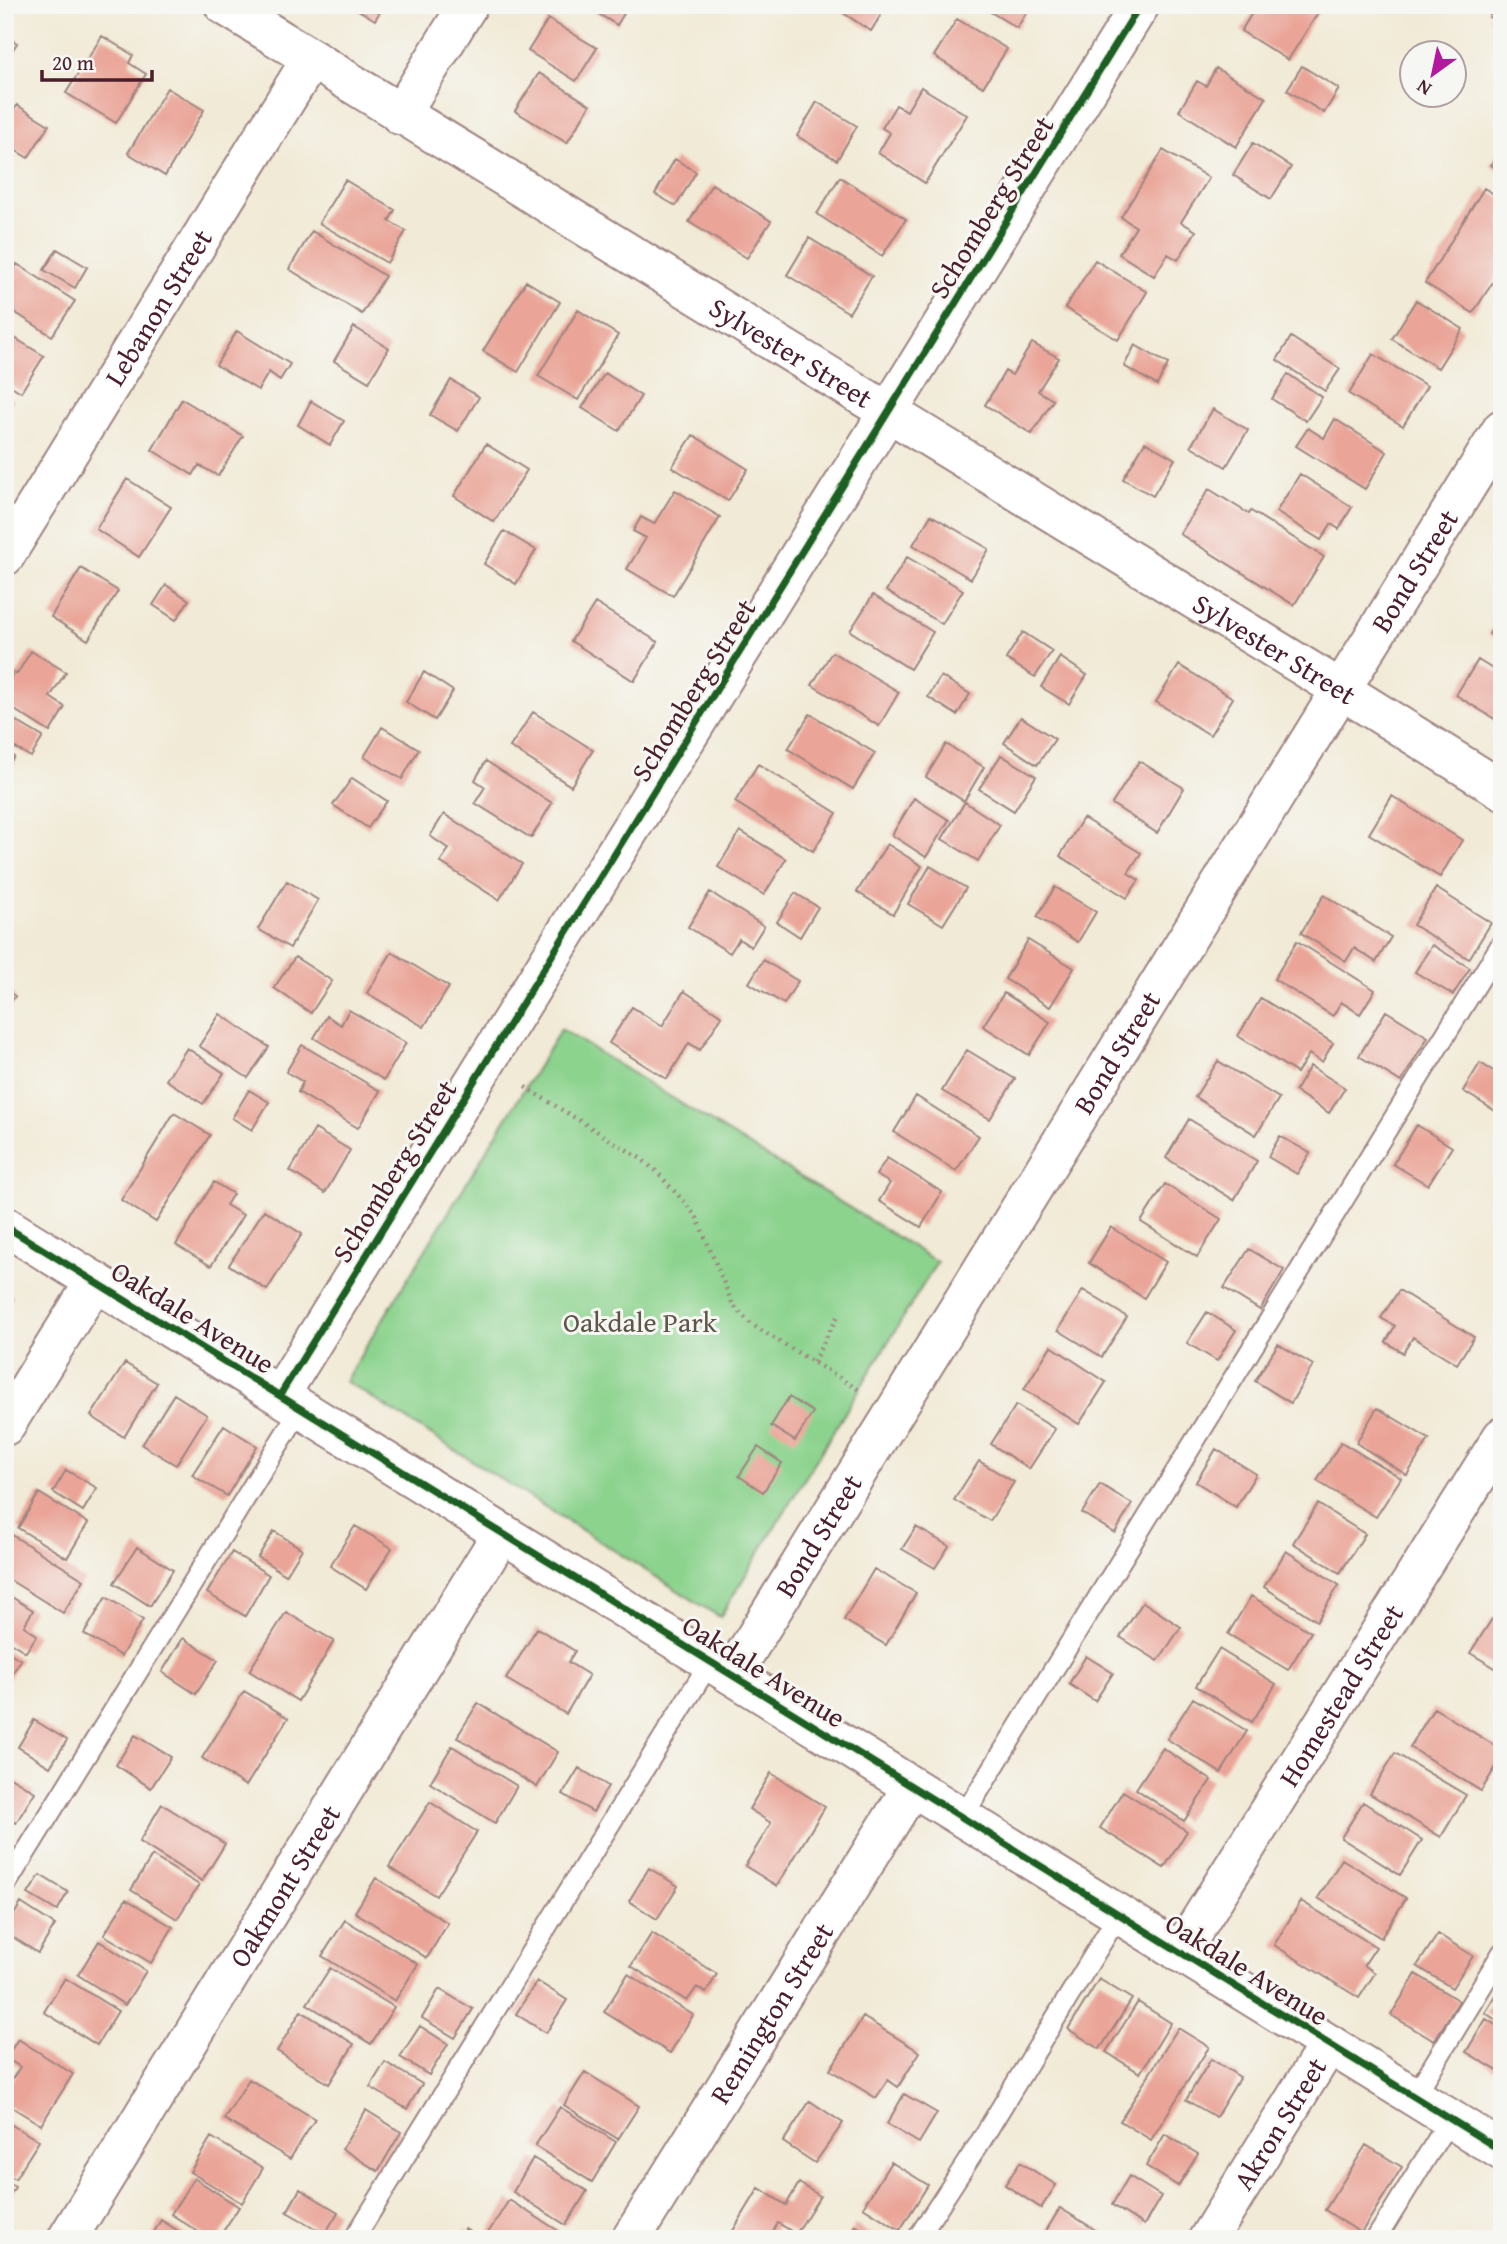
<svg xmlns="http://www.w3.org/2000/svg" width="1507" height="2244" font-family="'Gentium Book Plus',serif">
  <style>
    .green { fill: #8cd38e; stroke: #6b795c; stroke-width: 2 }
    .building { fill: #eaa598 }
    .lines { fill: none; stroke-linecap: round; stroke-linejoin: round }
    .service-casing { stroke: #9e8480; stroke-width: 23 }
    .minor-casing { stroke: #9e8480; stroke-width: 42 }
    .tertiary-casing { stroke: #9e8480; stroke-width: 42 }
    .path { stroke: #9e8480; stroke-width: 4.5; stroke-dasharray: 2 5; stroke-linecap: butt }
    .service { stroke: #fff; stroke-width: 19 }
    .minor { stroke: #fff; stroke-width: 38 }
    .tertiary { stroke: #fff; stroke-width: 38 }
    .cycleway-casing { stroke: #f6f6f2; stroke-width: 11 }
    .cycleway { stroke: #1b5e20; stroke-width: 7 }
    .labels { text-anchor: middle; stroke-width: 6; stroke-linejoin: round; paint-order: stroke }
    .street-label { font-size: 28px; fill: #4a1f2b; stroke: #f6f6f2 }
    .park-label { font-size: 28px; fill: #5e5549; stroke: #f6f6f2 }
  </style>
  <rect width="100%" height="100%" fill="#f6f6f2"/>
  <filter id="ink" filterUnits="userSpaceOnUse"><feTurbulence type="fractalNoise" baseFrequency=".0143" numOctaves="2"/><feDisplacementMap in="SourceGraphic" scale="14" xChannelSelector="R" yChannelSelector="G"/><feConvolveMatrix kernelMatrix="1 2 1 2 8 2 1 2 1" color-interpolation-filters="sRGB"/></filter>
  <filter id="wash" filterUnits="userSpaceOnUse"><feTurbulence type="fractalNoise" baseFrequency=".00686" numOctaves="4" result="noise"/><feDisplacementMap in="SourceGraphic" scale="28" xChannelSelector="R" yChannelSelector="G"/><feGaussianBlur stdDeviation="1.57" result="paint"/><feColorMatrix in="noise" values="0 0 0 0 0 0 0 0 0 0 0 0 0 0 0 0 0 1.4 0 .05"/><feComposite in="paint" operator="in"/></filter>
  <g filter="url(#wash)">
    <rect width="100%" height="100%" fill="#f1ead6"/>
    <path class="green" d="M561 1029 937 1262 720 1617 345 1381Z"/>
    <g id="blocks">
      <path class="building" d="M350 5H384L375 20Z
        M584 5H629L617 25Z
        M831 5H887L871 31Z
        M979 5H1031L1017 28Z
        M1257 5H1305L1318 13 1288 60 1241 31Z
        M1497 5H1502V25L1489 17Z
        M548 19 597 48 576 81 528 51Z
        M957 19 1007 49 983 87 934 56Z
        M5 36 17 43 5 62Z
        M102 36 133 55 129 63 146 74 116 123 66 93Z
        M1302 66 1339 89 1324 113 1287 90Z
        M1216 68 1266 98 1236 147 1179 111 1197 81 1206 86Z
        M539 73 590 105 567 143 515 111Z
        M921 87 967 115 925 183 878 153 890 133 882 128 896 105 907 111Z
        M167 88 204 110 165 176 128 153Z
        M817 102 857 126 837 160 797 136Z
        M17 105 49 125 28 158 5 144V124Z
        M1253 143 1291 167 1271 199 1233 175Z
        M1502 147V172L1491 165Z
        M1163 150 1209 178 1181 222 1196 231 1178 260 1168 254 1154 276 1119 254 1136 227 1121 217Z
        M675 159 696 172 676 206 655 194Z
        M840 177 906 219 882 256 817 214Z
        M345 180 395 210 389 221 406 231 387 263 319 223Z
        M712 184 771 221 747 258 689 222Z
        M1484 188 1502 199V268L1473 313 1425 283Z
        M312 231 385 276 362 314 289 269Z
        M809 238 872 276 849 313 787 275Z
        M57 249 87 267 75 288 44 270Z
        M1095 260 1147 292 1118 340 1065 308Z
        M17 264 75 301 52 336 5 306V283Z
        M526 281 560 302 518 372 483 351Z
        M1416 300 1463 329 1438 368 1392 339Z
        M578 310 618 335 578 400 538 376Z
        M354 327 389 348 369 382 334 361Z
        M237 331 290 364 280 380 269 372 258 390 216 365Z
        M5 332 44 356 21 392 5 382Z
        M1291 337 1340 369 1325 391 1277 360Z
        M1032 343 1059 358 1038 391 1053 400 1032 434 985 405 1005 371 1012 375Z
        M1135 345 1168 364 1157 385 1124 366Z
        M1373 354 1427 386 1403 426 1349 394Z
        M605 373 641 396 619 431 582 408Z
        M1288 374 1322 397 1306 421 1272 399Z
        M451 380 479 397 458 431 430 415Z
        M5 396 13 401 5 414Z
        M182 399 243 436 218 476 199 465 193 475 152 450Z
        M311 401 344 421 330 445 298 425Z
        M1213 409 1248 430 1226 467 1191 446Z
        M1335 419 1387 452 1365 489 1296 446 1308 428 1324 438Z
        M693 435 748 469 728 501 672 467Z
        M1145 442 1175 459 1153 496 1123 479Z
        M486 444 527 470 494 522 454 496Z
        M1300 474 1352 507 1339 529 1331 524 1321 540 1276 512Z
        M127 479 171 507 139 557 96 529Z
        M1209 489 1249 514 1251 511 1324 557 1294 605 1180 534Z
        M675 490 720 517 673 596 627 569 646 538 633 531 641 517 654 524Z
        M931 515 989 549 971 579 913 545Z
        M504 531 536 550 516 584 484 564Z
        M907 557 963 590 942 624 886 591Z
        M81 568 118 591 88 640 51 617Z
        M166 585 189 600 176 620 153 605Z
        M873 595 933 632 910 669 850 631Z
        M595 603 658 642 634 681 571 641Z
        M1502 613V642L1489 634Z
        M1023 632 1052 651 1035 677 1006 659Z
        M31 651 66 672 50 697 65 707 50 732 5 704V685L14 672 17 674Z
        M832 652 899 692 879 726 812 685Z
        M1060 657 1087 675 1069 704 1041 687Z
        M1478 660 1502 675 1501 723 1456 695Z
        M1179 665 1233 698 1210 735 1156 702Z
        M424 672 453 691 435 720 406 702Z
        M941 676 970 694 957 715 928 697Z
        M533 712 593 750 571 786 510 747Z
        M810 714 875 753 853 789 788 749Z
        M1021 717 1055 739 1037 765 1004 743Z
        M11 718 43 737 31 757 5 742V728Z
        M382 727 419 749 402 779 364 757Z
        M946 744 984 767 964 801 926 777Z
        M5 751 14 757 5 770Z
        M1001 755 1036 776 1014 811 979 789Z
        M486 761 552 803 531 838 475 803 485 787 475 780Z
        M1139 761 1184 788 1157 833 1112 804Z
        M758 764 837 813 813 851 735 802Z
        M352 778 387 801 368 828 333 805Z
        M1392 796 1462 840 1440 877 1369 834Z
        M914 798 949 820 926 857 892 835Z
        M965 802 1000 825 978 861 942 839Z
        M444 814 522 864 499 900 440 862 449 849 430 836Z
        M1083 818 1141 853 1128 873 1139 880 1127 898 1060 856Z
        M740 831 786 859 764 895 718 867Z
        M887 844 922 866 893 914 857 892Z
        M930 866 966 888 943 925 908 904Z
        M287 881 318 900 290 948 258 929Z
        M1055 887 1096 912 1078 942 1037 917Z
        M1436 888 1491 923 1469 959 1413 925Z
        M710 892 764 926 751 947 739 939 730 953 688 927Z
        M795 893 818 907 800 937 777 922Z
        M1324 895 1391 937 1376 962 1354 948 1346 961 1301 933Z
        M1028 940 1074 968 1050 1007 1005 979Z
        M1297 941 1375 990 1360 1014 1341 1002 1333 1016 1274 979Z
        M1432 945 1470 968 1453 995 1415 972Z
        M392 952 449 987 424 1027 367 993Z
        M295 957 332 981 311 1013 274 988Z
        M763 960 798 981 784 1004 749 983Z
        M5 990 15 996 5 1012Z
        M684 991 722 1016 700 1050 689 1043 667 1079 609 1043 632 1007 662 1026Z
        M1004 993 1050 1022 1029 1055 983 1026Z
        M1261 998 1333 1043 1322 1062 1309 1054 1297 1073 1238 1036Z
        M349 1010 406 1043 384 1080 314 1038 327 1016 341 1025Z
        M1386 1011 1428 1037 1401 1082 1359 1056Z
        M220 1014 269 1047 248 1078 199 1046Z
        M302 1045 380 1091 358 1128 298 1092 303 1082 286 1072Z
        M187 1048 224 1073 203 1104 166 1080Z
        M967 1050 1015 1079 990 1119 942 1091Z
        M1218 1061 1279 1098 1256 1135 1195 1097Z
        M1480 1063 1502 1076V1111L1500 1114 1463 1091Z
        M1310 1066 1345 1088 1329 1113 1295 1091Z
        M249 1090 269 1102 252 1130 232 1118Z
        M916 1096 979 1136 956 1171 894 1132Z
        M174 1113 210 1135 156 1222 121 1200Z
        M1189 1119 1257 1161 1234 1200 1166 1158Z
        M1417 1125 1452 1147 1428 1185 1393 1164Z
        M315 1129 350 1150 325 1193 290 1171Z
        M1280 1136 1310 1153 1297 1174 1268 1157Z
        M887 1158 942 1192 921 1227 879 1201 890 1183 876 1175Z
        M214 1182 233 1194 226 1205 243 1215 211 1266 176 1245Z
        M1165 1184 1221 1219 1197 1257 1141 1222Z
        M264 1210 302 1234 267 1290 229 1265Z
        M1111 1227 1166 1262 1144 1298 1089 1263Z
        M1249 1249 1284 1270 1260 1310 1224 1288Z
        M1083 1290 1127 1317 1102 1357 1058 1330Z
        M1399 1290 1474 1337 1457 1364 1413 1337 1403 1353 1386 1342 1395 1326 1381 1318Z
        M5 1292 13 1297 5 1310Z
        M1207 1312 1236 1330 1217 1361 1187 1343Z
        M1278 1344 1313 1365 1291 1403 1255 1381Z
        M1051 1346 1106 1382 1079 1424 1024 1389Z
        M125 1363 157 1383 124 1437 91 1416Z
        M174 1394 207 1415 176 1465 142 1445Z
        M789 1397 813 1412 795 1441 771 1426Z
        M1016 1405 1055 1429 1029 1469 991 1444Z
        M1377 1408 1429 1439 1407 1475 1356 1443Z
        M224 1425 257 1446 227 1496 192 1475Z
        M1341 1442 1401 1478 1376 1517 1317 1481Z
        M758 1447 782 1463 763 1492 739 1476Z
        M1216 1449 1256 1474 1236 1507 1196 1482Z
        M979 1461 1014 1482 990 1521 954 1500Z
        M66 1470 97 1488 83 1511 53 1492Z
        M1100 1484 1132 1504 1115 1533 1082 1513Z
        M39 1493 88 1523 67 1558 18 1528Z
        M1318 1504 1365 1534 1340 1573 1293 1543Z
        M355 1526 392 1548 366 1589 330 1566Z
        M916 1527 949 1546 935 1568 902 1549Z
        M274 1531 302 1549 286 1575 258 1557Z
        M12 1535 84 1580 63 1613 5 1577V1547Z
        M137 1547 173 1570 150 1606 114 1583Z
        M1286 1551 1339 1585 1317 1621 1264 1587Z
        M232 1552 269 1575 245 1616 207 1593Z
        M874 1569 916 1593 886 1645 844 1620Z
        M5 1593 33 1610 24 1626 37 1635 26 1652 5 1639Z
        M1251 1596 1311 1632 1288 1670 1228 1634Z
        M106 1597 143 1620 121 1656 84 1634Z
        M1143 1602 1181 1627 1158 1661 1120 1637Z
        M286 1612 334 1641 298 1701 249 1671Z
        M1492 1619 1502 1625V1672L1470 1653Z
        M537 1628 575 1651 568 1662 589 1675 566 1714 506 1679Z
        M183 1638 218 1660 196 1694 162 1672Z
        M1219 1649 1276 1684 1252 1722 1196 1686Z
        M5 1650 21 1660 5 1684Z
        M1086 1656 1113 1673 1095 1701 1069 1684Z
        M244 1691 288 1718 246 1786 202 1758Z
        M1193 1698 1247 1731 1221 1773 1167 1739Z
        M478 1703 558 1752 537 1787 457 1737Z
        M1434 1708 1502 1750V1757L1481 1791 1410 1747Z
        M34 1720 67 1740 50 1767 18 1747Z
        M135 1735 171 1757 151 1788 116 1765Z
        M452 1746 517 1786 495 1823 430 1783Z
        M1163 1748 1211 1780 1184 1821 1136 1789Z
        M1395 1753 1466 1795 1441 1837 1370 1794Z
        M579 1768 608 1786 593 1812 563 1794Z
        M771 1773 825 1807 777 1886 745 1866 771 1823 749 1809Z
        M5 1774 35 1792 16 1823 5 1817Z
        M1123 1791 1187 1831 1164 1868 1100 1828Z
        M430 1802 477 1832 436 1896 389 1867Z
        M1363 1802 1422 1840 1400 1875 1341 1838Z
        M162 1804 225 1844 202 1881 139 1842Z
        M152 1856 199 1885 177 1919 131 1890Z
        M1342 1859 1406 1898 1381 1938 1318 1898Z
        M649 1868 678 1886 657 1919 629 1901Z
        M40 1875 68 1892 57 1911 28 1894Z
        M376 1878 448 1923 427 1958 355 1912Z
        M126 1899 173 1927 151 1963 104 1935Z
        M1301 1901 1376 1947 1364 1965 1375 1973 1359 1998 1274 1945Z
        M21 1903 55 1925 38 1953 5 1932V1929Z
        M345 1920 418 1964 395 2001 322 1956Z
        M652 1933 717 1974 706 1993 697 1987 687 2001 631 1966Z
        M1438 1934 1473 1956 1452 1988 1417 1966Z
        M99 1941 146 1971 125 2005 78 1975Z
        M330 1968 394 2007 371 2044 307 2004Z
        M628 1974 693 2015 670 2053 604 2012Z
        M1416 1974 1459 2001 1434 2041 1391 2015Z
        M65 1978 118 2011 97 2045 44 2012Z
        M1099 1979 1132 1999 1100 2049 1068 2029Z
        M537 1981 567 2000 546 2033 516 2014Z
        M1502 1986V2023L1485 2013Z
        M439 1989 473 2009 455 2038 422 2018Z
        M1138 2002 1171 2023 1140 2073 1106 2052Z
        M301 2011 354 2044 329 2084 277 2051Z
        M863 2017 920 2052 898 2087 888 2080 876 2098 830 2070Z
        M1486 2019 1502 2029V2064L1498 2071 1466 2052Z
        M420 2026 448 2044 429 2075 400 2057Z
        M1178 2028 1209 2047 1151 2140 1120 2121Z
        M18 2039 73 2074 41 2125 5 2103V2090L20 2067 6 2058Z
        M1211 2059 1240 2077 1216 2117 1186 2100Z
        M385 2062 422 2084 407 2109 370 2087Z
        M585 2072 639 2106 618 2139 564 2105Z
        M249 2079 315 2119 290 2159 224 2119Z
        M904 2094 937 2113 919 2143 887 2124Z
        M810 2101 843 2123 815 2163 783 2142Z
        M560 2107 616 2142 592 2182 535 2146Z
        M366 2110 401 2132 378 2171 342 2149Z
        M5 2121 39 2141 15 2179 5 2173Z
        M1165 2134 1198 2154 1178 2186 1146 2166Z
        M211 2137 263 2168 242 2203 190 2172Z
        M1366 2145 1402 2167 1361 2233 1325 2210Z
        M533 2158 587 2191 566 2225 513 2192Z
        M891 2162 928 2185 900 2230 863 2207Z
        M1020 2162 1056 2185 1041 2208 1005 2185Z
        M1129 2176 1161 2196 1144 2225 1112 2205Z
        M194 2178 239 2207 218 2239H209L171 2214Z
        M5 2181 15 2187 5 2203Z
        M799 2183 820 2196 796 2234 778 2223 769 2239H728L759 2188 786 2205Z
        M300 2189 338 2212 325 2234 287 2212Z
        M509 2200 562 2233 559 2239H497L488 2233Z
        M1060 2208 1110 2239H1041Z
        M161 2220 191 2239H150Z
        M855 2225 878 2239H846Z
        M465 2229 481 2239H459Z"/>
    </g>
  </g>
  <g filter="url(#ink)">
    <use href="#blocks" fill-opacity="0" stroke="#9e8480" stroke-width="2"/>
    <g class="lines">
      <defs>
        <path id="service" d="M962 1818 1502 943
          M5 1886 301 1408
          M1414 2097 1502 1953
          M354 2239 710 1662
          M917 2239 979 2144 1119 1914
          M1376 2239 1450 2119"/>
        <g id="minor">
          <path id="s1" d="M224 5 1340 689 1502 790"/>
          <path d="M400 115 468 5"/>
          <path id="s2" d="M5 556 311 59"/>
          <path d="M280 1395 1140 5"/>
          <path d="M5 1426 95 1281"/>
          <path id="s3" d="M732 1675 1502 429"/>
          <path id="s4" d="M1180 1953 1502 1437"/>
          <path id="s5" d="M67 2239 502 1533"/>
          <path id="s6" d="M631 2239 912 1787"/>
          <path id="s7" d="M1208 2239 1329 2044"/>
        </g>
        <path id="tertiary" d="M5 1226 1502 2151"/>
      </defs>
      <use href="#service" class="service-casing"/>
      <use href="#minor" class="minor-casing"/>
      <use href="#tertiary" class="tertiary-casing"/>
      <path class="path" d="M525 1087 640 1158 656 1171 686 1204 697 1218 733 1305 751 1324 859 1390
        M813 1362 839 1314"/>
      <use href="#service" class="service"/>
      <use href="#minor" class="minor"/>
      <use href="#tertiary" class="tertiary"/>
      <defs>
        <path id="cycleway" d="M5 1226 1502 2151
          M280 1395 1140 5"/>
      </defs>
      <use href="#cycleway" class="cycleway-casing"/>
      <use href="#cycleway" class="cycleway"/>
    </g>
  </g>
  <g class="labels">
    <g class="street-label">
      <text transform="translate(991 207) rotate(-58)" y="10">Schomberg Street</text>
      <text dy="10" stroke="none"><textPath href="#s2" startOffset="292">Lebanon Street</textPath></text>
      <text dy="10" stroke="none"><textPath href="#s1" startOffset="665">Sylvester Street</textPath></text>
      <text dy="10" stroke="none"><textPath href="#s3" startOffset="1298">Bond Street</textPath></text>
      <text dy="10" stroke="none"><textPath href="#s1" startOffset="1232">Sylvester Street</textPath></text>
      <text transform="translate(693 690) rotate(-58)" y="10">Schomberg Street</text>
      <text dy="10" stroke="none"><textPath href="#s3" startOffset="732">Bond Street</textPath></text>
      <text transform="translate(394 1171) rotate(-58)" y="10">Schomberg Street</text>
      <text transform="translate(193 1317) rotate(32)" y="10">Oakdale Avenue</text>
      <text dy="10" stroke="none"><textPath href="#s3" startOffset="164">Bond Street</textPath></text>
      <text transform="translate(764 1671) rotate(32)" y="10">Oakdale Avenue</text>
      <text dy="10" stroke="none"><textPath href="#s4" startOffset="304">Homestead Street</textPath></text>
      <text dy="10" stroke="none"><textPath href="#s5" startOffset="415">Oakmont Street</textPath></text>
      <text transform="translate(1247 1969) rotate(32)" y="10">Oakdale Avenue</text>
      <text dy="10" stroke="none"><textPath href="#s6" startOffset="266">Remington Street</textPath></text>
      <text dy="10" stroke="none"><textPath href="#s7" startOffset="136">Akron Street</textPath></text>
    </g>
    <g class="park-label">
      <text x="640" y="1332">Oakdale Park</text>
    </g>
  </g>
  <rect width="1507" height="2244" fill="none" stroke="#f6f6f2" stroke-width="28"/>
  <g transform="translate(1433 74) rotate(213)"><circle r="33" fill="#f6f6f2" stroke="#b1a0a2" stroke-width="2"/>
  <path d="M0-5L12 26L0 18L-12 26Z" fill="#b5179e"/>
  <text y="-10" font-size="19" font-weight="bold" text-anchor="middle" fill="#4a1f2b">N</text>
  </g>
  <path d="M42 70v10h110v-10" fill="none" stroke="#4a1f2b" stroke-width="3.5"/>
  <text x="52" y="70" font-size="21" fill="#4a1f2b" stroke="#f6f6f2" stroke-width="5" paint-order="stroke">20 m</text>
</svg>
